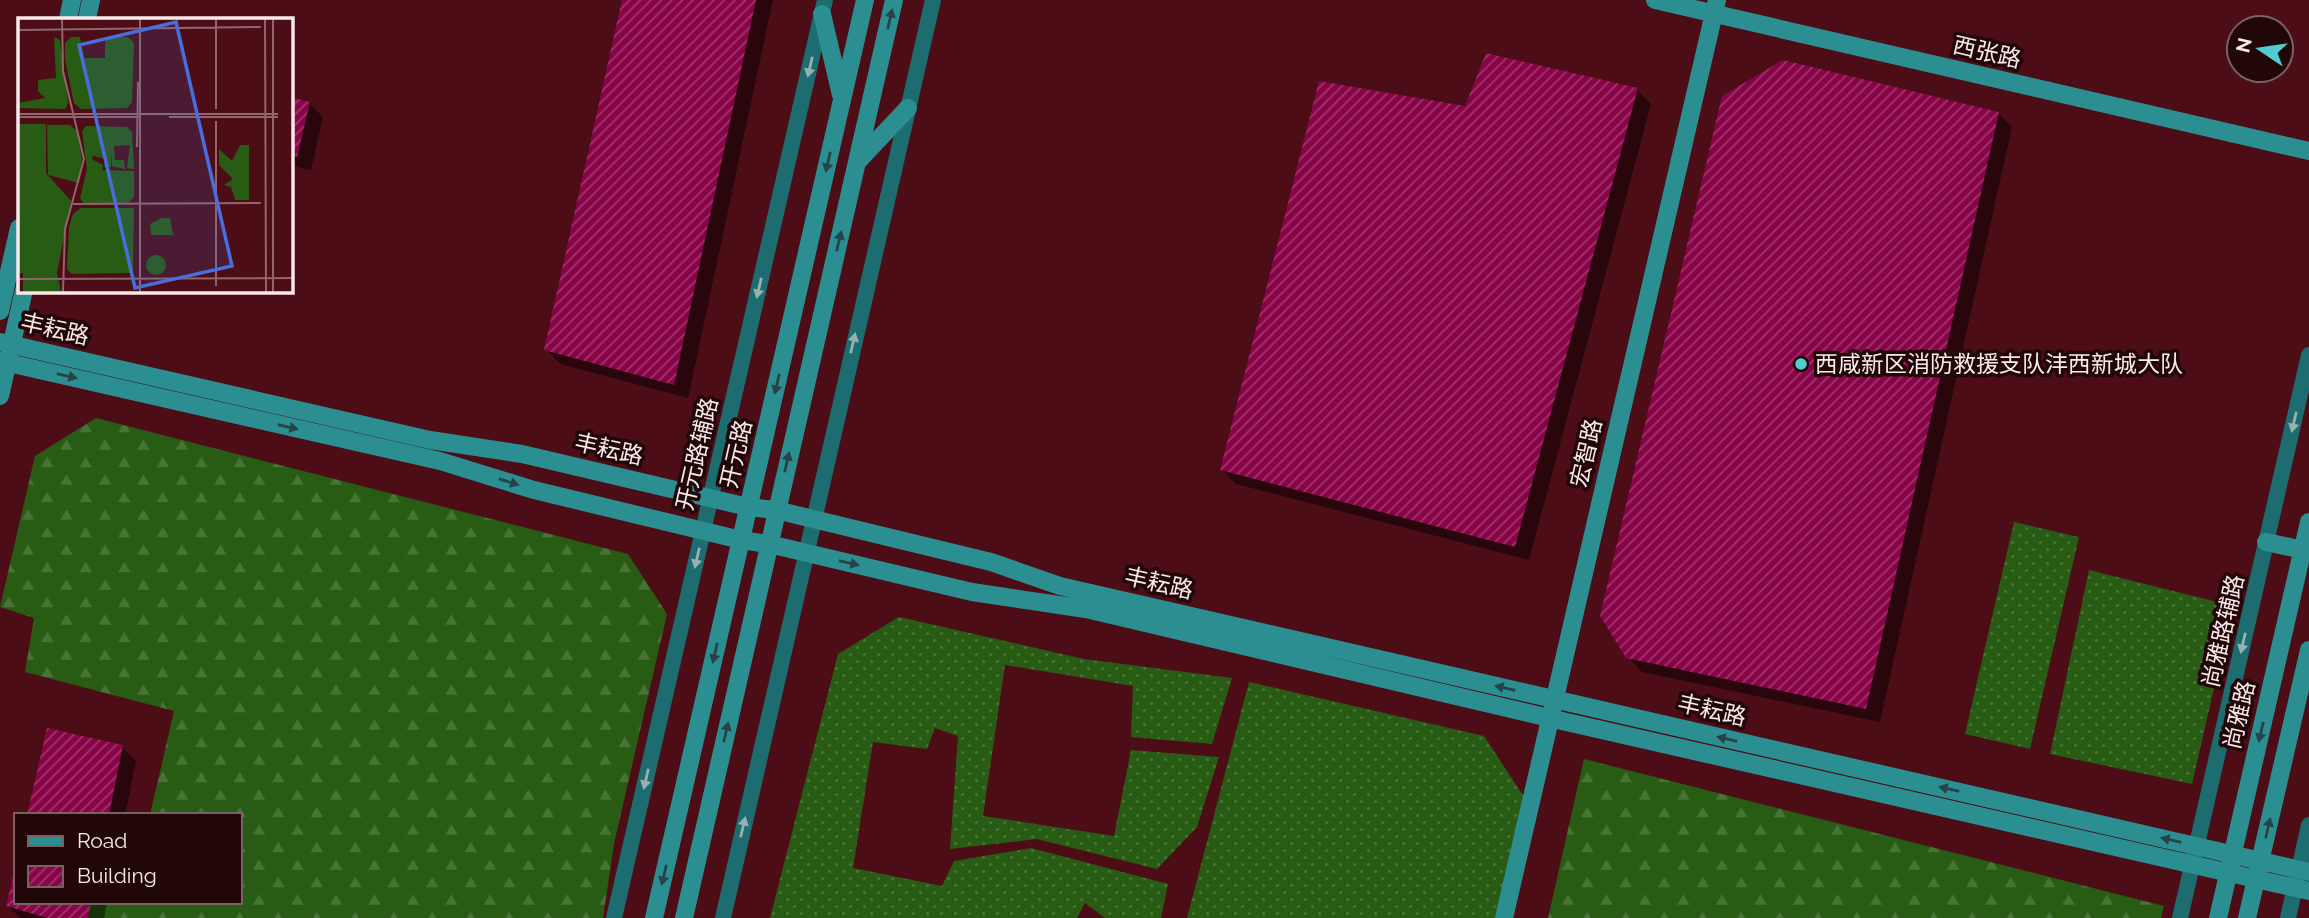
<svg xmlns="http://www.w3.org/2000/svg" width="2309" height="918" font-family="Raleway,'Noto Sans SC',sans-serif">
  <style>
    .grass { fill: url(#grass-dots) }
    .forest { fill: url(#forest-firs) }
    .shadow { fill: #0007 }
    .building { fill: url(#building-hatch) }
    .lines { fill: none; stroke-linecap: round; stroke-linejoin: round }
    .street { stroke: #1d6c6f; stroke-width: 16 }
    .secondary { stroke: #2b8f92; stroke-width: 18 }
    .oneway { fill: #264447 }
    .oneway2 { fill: #97b1b2 }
    .poi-dot { fill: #51ccd1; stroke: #220709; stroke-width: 2.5 }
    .labels { text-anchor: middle; stroke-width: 7; stroke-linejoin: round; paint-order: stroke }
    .street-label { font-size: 23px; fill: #fae9e9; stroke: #220709 }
    .poi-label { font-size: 23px; fill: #fae9e9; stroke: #220709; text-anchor: start }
    .inset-road { fill: none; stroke: #92656a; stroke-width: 2 }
    .view { fill: #496ddb; fill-opacity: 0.15; stroke: #496ddb; stroke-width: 3.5 }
    .inset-edge { fill: none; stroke: #fae9e9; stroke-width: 3.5 }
  </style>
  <defs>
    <pattern id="grass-dots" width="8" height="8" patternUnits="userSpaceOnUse" patternTransform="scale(1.75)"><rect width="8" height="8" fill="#285c14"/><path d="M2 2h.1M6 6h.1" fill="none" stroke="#487336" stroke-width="1.8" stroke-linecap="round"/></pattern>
    <pattern id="forest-firs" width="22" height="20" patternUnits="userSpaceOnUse" patternTransform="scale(1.75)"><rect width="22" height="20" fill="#285c14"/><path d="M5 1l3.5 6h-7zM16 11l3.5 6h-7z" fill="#487336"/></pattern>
    <pattern id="building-hatch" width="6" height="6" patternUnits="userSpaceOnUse" patternTransform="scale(1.75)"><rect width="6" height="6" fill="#880448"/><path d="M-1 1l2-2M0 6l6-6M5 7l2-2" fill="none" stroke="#a0356b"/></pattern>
  </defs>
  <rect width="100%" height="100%" fill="#4c0d16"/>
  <path class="grass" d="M2014 522 2079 537 2030 749 1965 734Z
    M2089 570 2233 606 2192 784 2050 754Z
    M899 617 1084 659 1232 678 1212 744 1131 737 1133 686 1005 665 983 816 1114 836 1131 750 1219 757 1197 827 1157 869 1037 839 950 849 958 736 935 728 927 749 873 742 853 868 942 886 954 861 1031 848 1168 884 1161 918H1105L1085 903 1077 918H770L838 654Z
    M1249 682 1484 736 1526 800 1498 918H1187Z"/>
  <path class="forest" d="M96 418 628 554 667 614 614 844 603 918H62L67 902H240V815H150L174 711 25 672 34 618 0 607 35 456Z
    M1584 759 2164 906 2161 918H1548Z"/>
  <path class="shadow" d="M624 0H773L688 398 560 364 546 349Z
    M1637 90 1651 104 1529 560 1236 484 1222 470 1466 108Z
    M290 99 309 103 323 117 311 170 290 165Z
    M1998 113 2012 127 1880 722 1642 672 1628 657Z
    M122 747 136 761 125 815H29Z
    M16 872V902H107L104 918H20L8 906Z"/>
  <path class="building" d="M622 0H756L674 385 544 350Z
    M1486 53 1638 88 1515 547 1220 470 1319 81 1465 106Z
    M1783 60 1999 112 1866 709 1626 658 1600 616 1722 96Z
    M290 97 310 102 297 157 290 155Z
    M47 728 123 745 109 815H27Z
    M15 869 16 902H91L88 918H47L6 906Z"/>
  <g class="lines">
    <path class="street" d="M614 918 825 0
      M723 918 933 0
      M2180 918 2309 355
      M2288 918 2309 825"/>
    <path class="secondary" d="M1655 0 2309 151
      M822 14 841 95
      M68 19 72 0
      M87 19 91 0
      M859 160 908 108
      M0 311 19 228
      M0 342 430 440 522 454 748 507 776 510 991 562 1060 586 2309 872
      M0 361 440 461 534 490 741 540 769 544 972 592 1086 609 1549 718 2309 891
      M0 396 24 290
      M2266 542 2303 550
      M654 918 865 0
      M684 918 894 0
      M1504 918 1717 0
      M2218 918 2309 522
      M2247 918 2309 650"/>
  </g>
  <defs><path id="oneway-solid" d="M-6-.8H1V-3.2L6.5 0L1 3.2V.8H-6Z" transform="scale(1.75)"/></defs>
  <g class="oneway">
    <use href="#oneway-solid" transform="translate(890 19) rotate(-77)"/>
    <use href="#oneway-solid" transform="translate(828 162) rotate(103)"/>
    <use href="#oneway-solid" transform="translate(839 241) rotate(-77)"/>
    <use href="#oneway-solid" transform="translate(67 376) rotate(13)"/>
    <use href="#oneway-solid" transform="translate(777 384) rotate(103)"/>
    <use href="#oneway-solid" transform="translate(288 427) rotate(13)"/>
    <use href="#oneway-solid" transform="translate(787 462) rotate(-77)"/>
    <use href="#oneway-solid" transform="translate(509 482) rotate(17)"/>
    <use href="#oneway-solid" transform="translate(849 563) rotate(13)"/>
    <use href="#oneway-solid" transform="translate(715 653) rotate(103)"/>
    <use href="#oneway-solid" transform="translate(1505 688) rotate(-167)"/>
    <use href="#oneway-solid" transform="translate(726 732) rotate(-77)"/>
    <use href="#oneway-solid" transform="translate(2261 732) rotate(103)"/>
    <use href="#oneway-solid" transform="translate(1727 739) rotate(-167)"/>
    <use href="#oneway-solid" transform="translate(1949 789) rotate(-167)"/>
    <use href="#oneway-solid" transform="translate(2268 828) rotate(-77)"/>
    <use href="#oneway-solid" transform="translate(2171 840) rotate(-167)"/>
    <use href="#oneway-solid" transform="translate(664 875) rotate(103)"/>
  </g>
  <g class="oneway2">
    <use href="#oneway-solid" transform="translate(810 67) rotate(103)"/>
    <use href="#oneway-solid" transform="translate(759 288) rotate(103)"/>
    <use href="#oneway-solid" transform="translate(853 343) rotate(-77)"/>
    <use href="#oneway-solid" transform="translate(2294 422) rotate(103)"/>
    <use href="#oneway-solid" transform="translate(697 558) rotate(103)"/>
    <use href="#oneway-solid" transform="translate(2243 643) rotate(103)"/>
    <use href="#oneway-solid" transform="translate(646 779) rotate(103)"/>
    <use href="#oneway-solid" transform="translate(743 827) rotate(-77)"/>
  </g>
  <circle class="poi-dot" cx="1801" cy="364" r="7"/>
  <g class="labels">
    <g class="street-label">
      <text transform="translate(1987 52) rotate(13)" y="8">西张路</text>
      <text transform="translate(55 329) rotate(13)" y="8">丰耘路</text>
      <text transform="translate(609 449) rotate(13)" y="8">丰耘路</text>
      <text transform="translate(1586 453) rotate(-77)" y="8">宏智路</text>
      <text transform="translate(697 454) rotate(-77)" y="8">开元路辅路</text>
      <text transform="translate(736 454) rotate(-77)" y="8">开元路</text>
      <text transform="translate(1159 583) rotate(13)" y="8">丰耘路</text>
      <text transform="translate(2223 631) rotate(-77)" y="8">尚雅路辅路</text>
      <text transform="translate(1712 710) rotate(13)" y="8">丰耘路</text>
      <text transform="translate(2239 715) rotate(-77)" y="8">尚雅路</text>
    </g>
    <g class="poi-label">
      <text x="1815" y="372">西咸新区消防救援支队沣西新城大队</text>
    </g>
  </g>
  <g transform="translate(18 18)">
    <rect width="275" height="275" fill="#4c0d16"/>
    <path d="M29 107H52L59 113 64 141 61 165 30 157ZM68 108 109 109 114 114 116 151 109 150 112 127 96 128 97 142H106L107 151 94 148V134L93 149H86L88 141 75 138 74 141 85 147 84 152 116 153V179L110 185H65L62 180 69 151 64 113ZM222 127H231V182H217L213 169 206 167 215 161 201 147V131L214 143ZM128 247a10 10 0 1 1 20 0a10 10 0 1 1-20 0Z" fill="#285c14"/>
    <path d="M36 19 42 22 50 85 47 91 0 90V85L27 80 20 73V62L38 60ZM53 19H62L66 40H87V23L94 19H110L116 25 114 84 109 90 63 91 56 85 47 42V25ZM63 190H116L115 255 54 256 49 251 51 209 55 196Z" fill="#285c14"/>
    <path d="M0 106H28V155L53 183 39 255 43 274 5 273V255H0ZM144 200H152L155 217H133L132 206Z" fill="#285c14"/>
    <path class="inset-road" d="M44 0 45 53 66 141 47 211 45 274M122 0V274M198 0V91M247 0 248 274M255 0V274M0 12 243 9M0 96H260M0 99H122M151 99H260M198 103V268M119 129 120 64M55 186 243 185M0 261 275 260"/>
    <path class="view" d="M158 4 214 248 117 270 61 27Z"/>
    <rect width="275" height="275" class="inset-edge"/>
  </g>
  <rect x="14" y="813" width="228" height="91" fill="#220709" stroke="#786163" stroke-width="2"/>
  <rect x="28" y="836" width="35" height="10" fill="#2b8f92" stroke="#786163" stroke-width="2"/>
  <text x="77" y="848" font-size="21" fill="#fae9e9">Road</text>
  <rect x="28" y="866" width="35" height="21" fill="url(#building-hatch)" stroke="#786163" stroke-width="2"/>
  <text x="77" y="883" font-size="21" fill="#fae9e9">Building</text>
  <g transform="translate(2260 49) rotate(283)"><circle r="33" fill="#220709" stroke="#786163" stroke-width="2"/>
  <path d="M0-5L12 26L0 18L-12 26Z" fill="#51ccd1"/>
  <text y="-10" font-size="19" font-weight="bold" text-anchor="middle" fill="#fae9e9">N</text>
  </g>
</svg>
